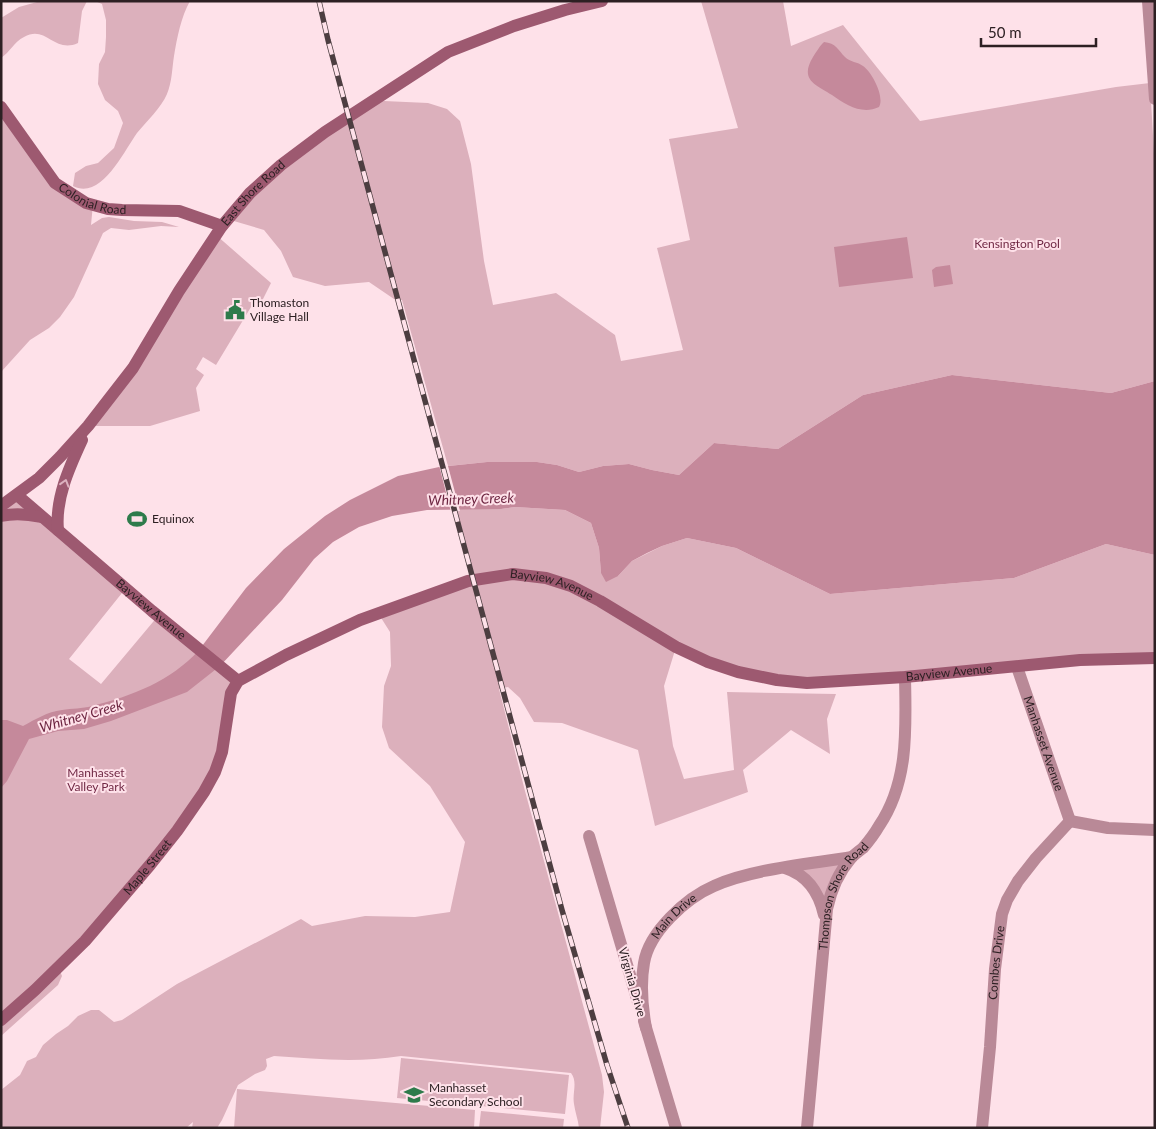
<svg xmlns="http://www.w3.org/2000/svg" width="1156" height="1129" font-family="Lato,sans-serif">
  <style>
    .green { fill: #dcb0bc }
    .water { fill: #c5899b }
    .pier { fill: #fee1e9 }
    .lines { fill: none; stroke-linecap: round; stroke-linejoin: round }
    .street { stroke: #b98997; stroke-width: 12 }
    .secondary { stroke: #9d5970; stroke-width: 12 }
    .rail-casing { stroke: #4d3e41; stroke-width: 5.5 }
    .rail { stroke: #fee1e9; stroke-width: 4; stroke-dasharray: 11; stroke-linecap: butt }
    .oneway { stroke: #dcb1bf }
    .labels { text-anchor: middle; stroke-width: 4; stroke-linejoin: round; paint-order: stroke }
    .street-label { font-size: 12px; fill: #2d2023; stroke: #fee1e9 }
    .park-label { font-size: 12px; fill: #712945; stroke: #fee1e9 }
    .poi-label { font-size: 12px; fill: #2d2023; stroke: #fee1e9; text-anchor: start }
    .water-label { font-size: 14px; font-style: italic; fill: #6d2541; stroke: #fee1e9 }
  </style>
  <rect width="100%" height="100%" fill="#fee1e9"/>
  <path class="green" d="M57 1H87L82 11 78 43C54 54 46 24 24 37 14 42 10 52 1 58V18L19 7 37 2Z
    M95 1H190C181 17 177 38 174 56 172 69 172 82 167 94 161 108 147 121 137 133 124 151 101 201 73 186L75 173 86 166 98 163 114 148 123 123 118 111 105 100 98 84 99 64 105 52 106 37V20L102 4Z
    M701 1H783L791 46 843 25 920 121 1116 87 1150 83 1155 171V381L1111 393 952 375 863 395 778 449 714 443 679 475 652 470 629 464 603 466 579 472 557 465 537 462H487L448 466 402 300 394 299 369 282 325 286 293 277 281 251 264 230 227 219 250 193 369 103 384 101 428 103 447 109 460 121 471 164 484 261 493 305 556 293 615 335 621 361 683 350 657 248 690 240 669 139 738 128Z
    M1 107 55 183 93 204 91 225 102 218 109 217 134 221 162 222 179 227 161 226 129 230 111 228 103 233 74 297 60 317 49 328 30 340 1 372Z
    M216 235 271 283 260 305 254 302 216 365 203 357 196 369 204 375 196 388 200 411 150 426H88Z
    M17 495 126 588 69 659 101 684 158 616 238 681 210 782 60 971 62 976 58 985 1 1036V505Z
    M515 507 565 510 591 523 599 548 601 573 618 576 632 561 662 546 687 538 736 548 830 594 1014 578 1106 544 1155 555V658L777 680 676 647 664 686 673 746 684 779 734 770 727 692 836 694 827 719 830 754 791 730 743 770 748 792 655 826 638 750 562 723 534 722 520 698 508 687 499 689 525 791 602 1075 604 1092 600 1128H579C578 1119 575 1112 574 1104 572 1093 578 1082 571 1073L401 1056C358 1063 316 1059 274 1056L266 1059 267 1066 265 1070 255 1074 238 1085 222 1120 217 1128H192L193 1122 186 1128H1V1090L20 1075 27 1061 36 1057 43 1045 56 1034 68 1026 78 1016 91 1010H99L114 1022 122 1020 177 984 301 919 312 926 365 916 415 917 450 912 465 842 430 786 389 748 382 727 384 686 391 666 390 632 378 613 473 579 454 509H501Z
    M852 857 822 907 795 871Z
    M401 1058 569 1075 565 1114 397 1098Z
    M237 1089 475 1110 474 1128H234Z
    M481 1111 564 1119 563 1128H479Z"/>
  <path class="water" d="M824 42C836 43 838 50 845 57 850 62 858 62 863 66 872 72 885 97 879 107 862 115 846 105 832 95 816 85 799 80 813 57 817 51 819 47 824 42Z
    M907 237 913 278 839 287 834 247Z
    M950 265 953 284 934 287 932 270 936 267Z
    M952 375 1111 393 1155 381V555L1106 544 1014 578 830 594 736 548 687 538 662 546 647 553 632 561 618 576 606 582 601 573 599 548 591 523 565 510 515 507 501 509 427 510 392 516 359 527 333 542 314 559 282 600 264 619 220 666 187 692 111 721 84 729 58 731 29 739 7 781 1 788V720H7L23 726C36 719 47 712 62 710 72 708 82 709 92 706 132 696 171 681 199 650L246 588 284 549 325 516 350 500 398 476 439 467 487 462H537L557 465 579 472 603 466 629 464 652 470 679 475 714 443 778 449 863 395Z"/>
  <path class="pier" d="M447 464 448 466 460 511 451 512 439 465Z"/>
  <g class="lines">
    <g class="street">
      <path d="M1148 1 1155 99"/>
      <path id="s1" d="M1017 667 1070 821"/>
      <path d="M1070 821 1108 828 1155 830"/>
      <path d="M589 836 638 1002"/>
      <path d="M785 868C807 875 819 892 824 915"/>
      <path d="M644 1021 676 1128"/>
      <path id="s2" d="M646 1028C642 1006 640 985 644 963 649 932 686 898 714 886 751 869 811 864 852 857"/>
      <path id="s3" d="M807 1128 827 909C831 890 839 872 851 858 855 854 859 851 863 848 869 841 875 833 879 826 909 782 906 728 905 677"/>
      <path id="s4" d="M982 1128 990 1047 995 969 1002 914 1007 900 1018 881 1036 858 1070 821"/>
    </g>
    <g class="secondary">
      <path id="s5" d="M1 107 55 183 86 203 108 209 122 210 179 211 222 226"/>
      <path id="s6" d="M17 495 152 611 238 681"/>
      <path id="s7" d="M1 506 39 478 60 457 88 426 133 368 179 291 222 226 250 193 281 165 325 132 448 52 514 26 565 10 602 1"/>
      <path d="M1 516C15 513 27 514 41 517"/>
      <path d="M58 530C55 499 69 468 82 440"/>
      <path id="s8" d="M1 1020 35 990 85 941 150 865 177 831 204 792 215 772 222 752 231 693 238 681 286 655 360 620 468 581 513 574 546 578 571 586 600 601 676 647 708 662 738 672 777 680 807 683 905 677 1080 660 1155 658"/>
    </g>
    <defs>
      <path id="rail" d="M319 1 328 40 562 910 607 1065 628 1128"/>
    </defs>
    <use href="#rail" class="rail-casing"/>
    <use href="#rail" class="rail"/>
  </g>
  <defs><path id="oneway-chevron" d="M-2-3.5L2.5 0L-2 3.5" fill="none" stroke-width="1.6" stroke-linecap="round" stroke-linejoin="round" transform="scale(1.25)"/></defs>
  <use class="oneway" href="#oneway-chevron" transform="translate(65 483) rotate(-73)"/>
  <defs>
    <symbol id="civic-bare" viewBox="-9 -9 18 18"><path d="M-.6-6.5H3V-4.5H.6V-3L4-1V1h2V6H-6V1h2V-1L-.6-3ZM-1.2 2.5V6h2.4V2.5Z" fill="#2e7b4b" stroke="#fee1e9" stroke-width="2.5" paint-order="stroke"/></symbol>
    <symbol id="stadium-bare" viewBox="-9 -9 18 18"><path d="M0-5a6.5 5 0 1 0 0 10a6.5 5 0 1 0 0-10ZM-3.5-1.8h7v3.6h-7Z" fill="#2e7b4b" stroke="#fee1e9" stroke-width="2.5" paint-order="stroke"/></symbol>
    <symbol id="school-bare" viewBox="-9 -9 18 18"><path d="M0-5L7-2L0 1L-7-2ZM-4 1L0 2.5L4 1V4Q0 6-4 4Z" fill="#2e7b4b" stroke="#fee1e9" stroke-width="2.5" paint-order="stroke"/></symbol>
  </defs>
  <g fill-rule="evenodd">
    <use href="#civic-bare" x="221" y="296" width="28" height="28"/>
    <use href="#stadium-bare" x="123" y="505" width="28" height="28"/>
    <use href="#school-bare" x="400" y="1081" width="28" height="28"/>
  </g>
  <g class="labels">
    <g class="street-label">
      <text dy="4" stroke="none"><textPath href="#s7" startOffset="405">East Shore Road</textPath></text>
      <text dy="4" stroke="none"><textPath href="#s5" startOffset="135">Colonial Road</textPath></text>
      <text dy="4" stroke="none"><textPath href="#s8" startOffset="761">Bayview Avenue</textPath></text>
      <text dy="4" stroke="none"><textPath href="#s6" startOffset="176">Bayview Avenue</textPath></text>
      <text dy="4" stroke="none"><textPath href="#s8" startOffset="1181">Bayview Avenue</textPath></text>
      <text dy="4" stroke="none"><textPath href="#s1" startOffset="81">Manhasset Avenue</textPath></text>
      <text dy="4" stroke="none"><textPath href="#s8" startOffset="212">Maple Street</textPath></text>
      <text dy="4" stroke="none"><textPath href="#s3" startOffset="238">Thompson Shore Road</textPath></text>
      <text dy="4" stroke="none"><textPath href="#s2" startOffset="122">Main Drive</textPath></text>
      <text dy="4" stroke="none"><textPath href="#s4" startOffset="166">Combes Drive</textPath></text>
      <text transform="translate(632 982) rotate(74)" y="4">Virginia Drive</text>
    </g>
    <g class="park-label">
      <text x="1017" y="248">Kensington Pool</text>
      <text x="96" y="777">Manhasset<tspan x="96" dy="14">Valley Park</tspan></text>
    </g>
    <g class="poi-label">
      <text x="250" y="307">Thomaston<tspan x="250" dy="14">Village Hall</tspan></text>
      <text x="152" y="523">Equinox</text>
      <text x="429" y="1092">Manhasset<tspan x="429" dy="14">Secondary School</tspan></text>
    </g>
    <g class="water-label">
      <text transform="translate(471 499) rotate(-2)" y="5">Whitney Creek</text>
      <text transform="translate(81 716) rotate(-16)" y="5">Whitney Creek</text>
    </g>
  </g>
  <rect width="1156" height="1129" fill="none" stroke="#2d2023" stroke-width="5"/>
  <path d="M981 38v8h115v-8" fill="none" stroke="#2d2023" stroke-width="2.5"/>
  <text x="988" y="38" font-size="15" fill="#2d2023" stroke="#fee1e9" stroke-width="4" paint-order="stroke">50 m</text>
</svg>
